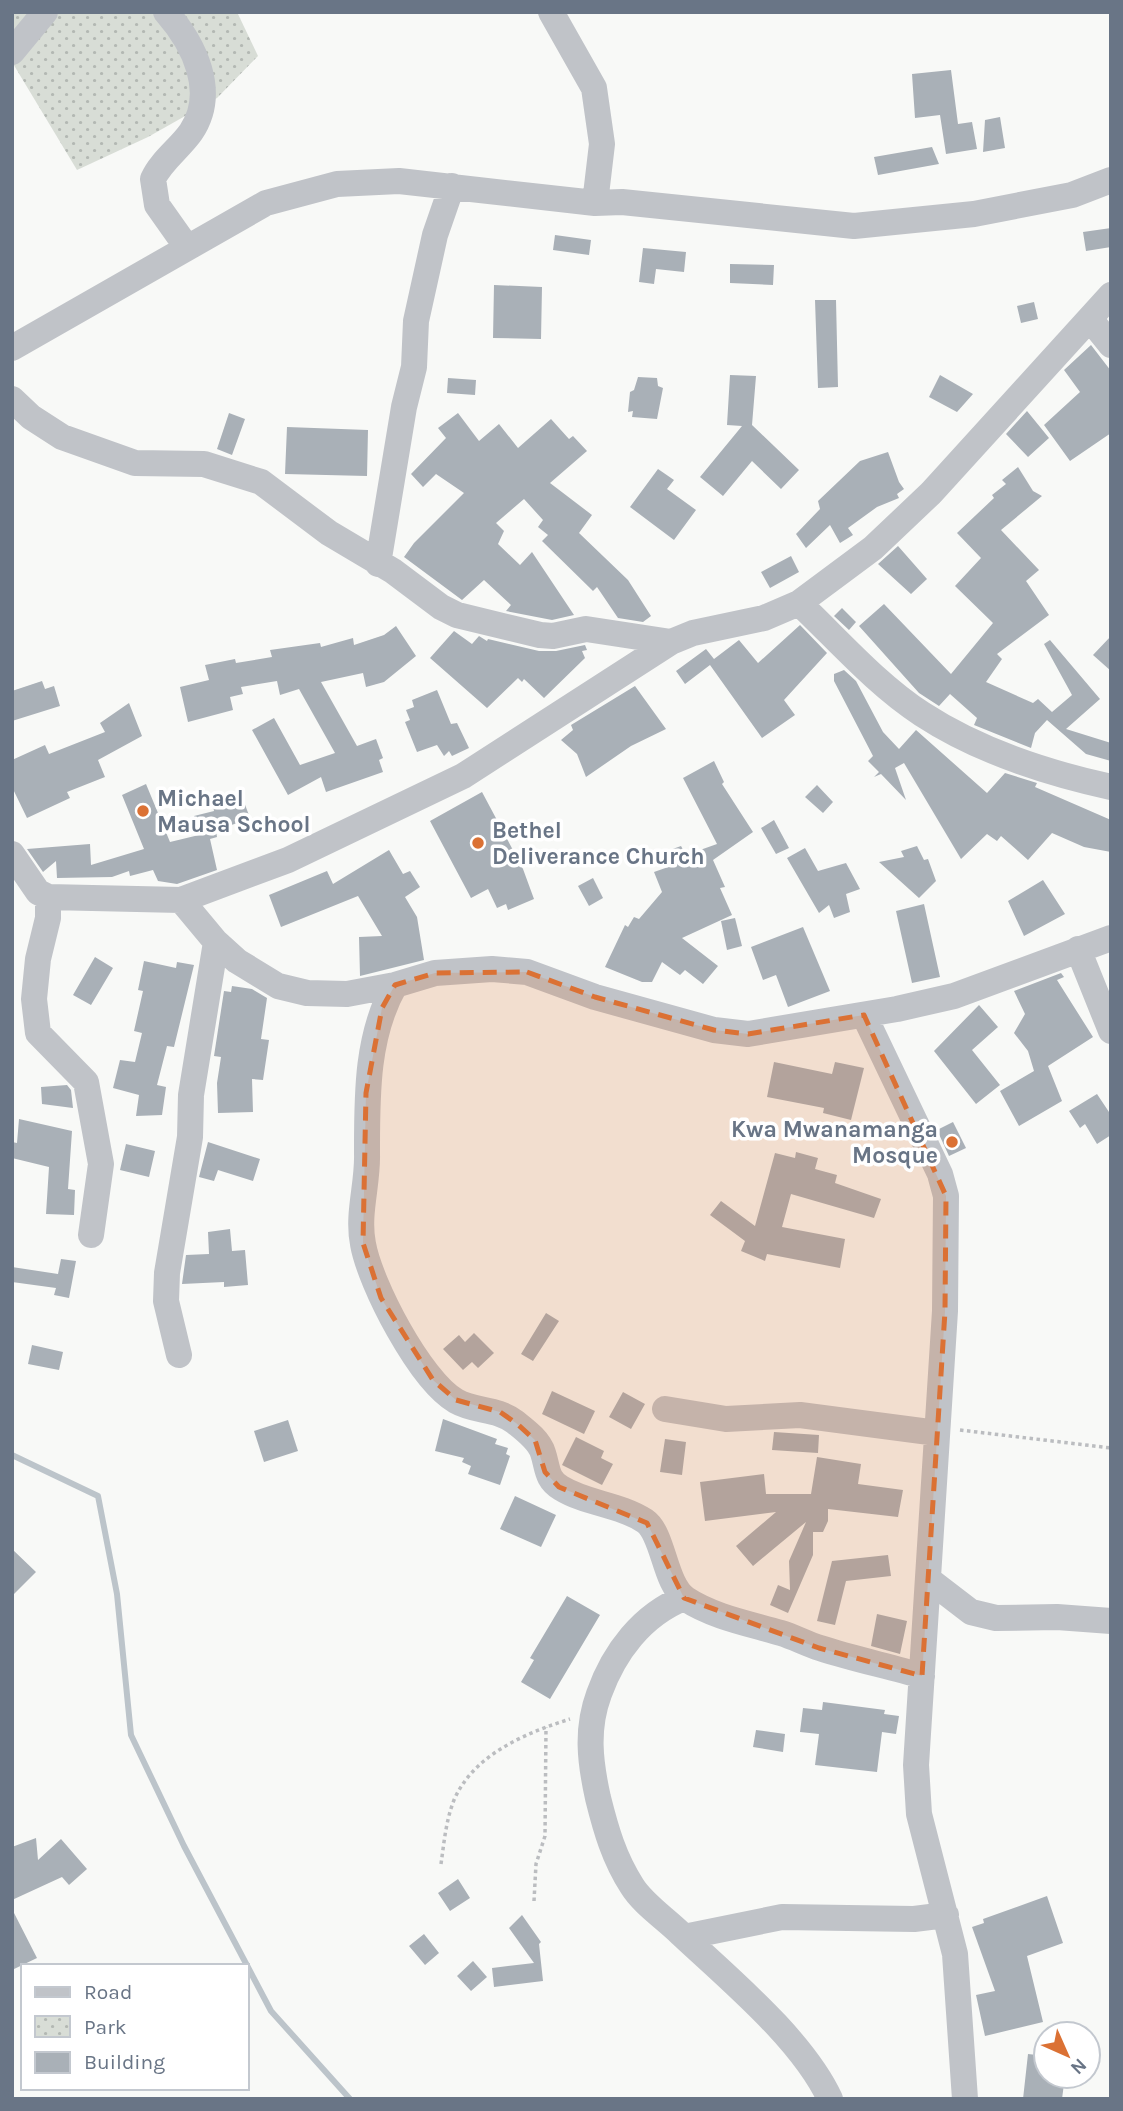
<svg xmlns="http://www.w3.org/2000/svg" width="1123" height="2111" font-family="Karla,sans-serif">
  <style>
    .park { fill: url(#park-dots) }
    .lines { fill: none; stroke-linecap: round; stroke-linejoin: round }
    .stream { stroke: #bcc4ca; stroke-width: 6 }
    .building { fill: #a9b0b7 }
    .path { stroke: #bbbdc0; stroke-width: 3.5; stroke-dasharray: 3.5 3.5; stroke-linecap: butt }
    .minor { stroke: #c0c3c8; stroke-width: 26 }
    .marked { fill: #db7134; fill-opacity: 0.2; stroke: #db7134; stroke-width: 5; stroke-dasharray: 14 9; stroke-linejoin: round }
    .poi-dot { fill: #db7134; stroke: #fff; stroke-width: 2.5 }
    .labels { text-anchor: middle; stroke-width: 7; stroke-linejoin: round; paint-order: stroke }
    .poi-label { font-size: 23px; font-weight: bold; fill: #697586; stroke: #fff; text-anchor: start }
  </style>
  <defs>
    <pattern id="park-dots" width="8" height="8" patternUnits="userSpaceOnUse" patternTransform="scale(1.75)"><rect width="8" height="8" fill="#d8ddd6"/><path d="M2 2h.1M6 6h.1" fill="none" stroke="#b3b8b3" stroke-width="1.8" stroke-linecap="round"/></pattern>
  </defs>
  <rect width="100%" height="100%" fill="#f8f9f7"/>
  <path class="park" d="M12 12H237L258 56 217 98 148 137 77 170 12 62Z"/>
  <g class="lines">
    <path class="stream" d="M12 1455 98 1496 117 1594 131 1735 184 1846 271 2011 350 2099"/>
  </g>
  <path class="building" d="M951 70 958 124 972 122 977 149 946 154 940 115 915 118 912 74Z
    M1000 117 1005 148 983 152 985 120Z
    M932 147 939 164 878 175 874 157Z
    M1111 228V247L1086 251 1083 232Z
    M555 235 591 240 589 255 553 250Z
    M643 248 686 252 684 272 656 269 654 284 639 282Z
    M730 264 774 265 773 285 730 283Z
    M494 285 542 287 541 339 493 338Z
    M815 300H836L838 387 818 388Z
    M1034 302 1038 319 1021 323 1017 306Z
    M1091 345 1111 371V433L1070 461 1044 425 1080 392 1064 370Z
    M730 375 756 376 752 425 799 470 781 489 752 461 723 496 700 477 742 426 727 425Z
    M940 375 973 394 957 412 929 397Z
    M638 377 657 378 658 386 663 388 657 419 632 417 633 411 628 412 630 392 634 390Z
    M448 378 476 380 475 395 447 393Z
    M1027 411 1049 438 1028 457 1006 434Z
    M229 413 245 419 232 455 217 449Z
    M458 413 479 441 499 424 518 448 551 419 569 439 573 436 587 451 550 483 592 515 579 533 628 580 651 616 643 622 618 618 597 587 593 591 542 541 548 535 538 527 543 520 524 499 496 523 504 531 498 544 520 565 532 552 574 615 552 620 506 611 511 605 484 580 462 600 404 557 414 543 464 493 436 474 423 487 411 474 446 438 438 428Z
    M287 427 368 430 367 476 285 474Z
    M888 452 899 482 904 489 897 494 899 498 877 507 848 528 853 535 840 543 830 525 806 548 796 534 820 509 818 501 860 461Z
    M1018 467 1033 491 1042 496 1001 530 1039 570 1026 581 1049 615 997 654 1002 659 986 682 1033 703 1038 699 1052 712 1072 695 1044 644 1050 640 1100 699 1066 729 1111 743V761L1086 754 1047 720 1035 733 1031 748 974 725 977 718 950 694 939 706 919 693 859 626 884 604 951 674 993 623 955 586 981 558 957 533 994 498 992 495 1006 484 1002 480Z
    M658 469 674 480 667 489 696 510 674 540 630 507Z
    M898 546 927 579 911 594 878 564Z
    M791 556 799 572 770 588 761 572Z
    M842 608 856 622 849 630 834 616Z
    M800 625 827 653 784 700 795 715 762 738 710 665 685 684 676 671 706 649 714 659 739 640 758 663Z
    M396 626 416 656 384 682 366 687 363 673 321 682 357 746 376 739 383 758 379 760 383 772 326 792 321 777 288 795 252 730 274 718 300 765 335 753 299 689 280 695 277 681 241 687 243 694 230 697 233 710 188 722 180 687 209 680 205 665 235 659 236 663 272 657 270 650 320 643 321 647 353 638 354 645 384 635Z
    M454 631 472 644 479 636 487 641 488 639 539 651H556L585 645 587 650 582 651 585 658 544 698 524 679 522 682 518 678 487 708 430 658Z
    M1111 636V671L1093 655Z
    M844 670 856 681 883 732 899 749 916 730 987 793 1005 773 1037 783 1035 787 1111 820V852L1084 847 1052 833 1028 860 1001 836 997 841 987 834 961 859 904 763 895 768 906 800 881 774 874 777 879 772 868 761 873 756 834 681V674Z
    M42 681 45 689 54 686 60 706 12 721V691Z
    M635 686 666 729 631 746 586 777 577 754 561 740 573 730 571 725Z
    M437 690 451 724 457 723 469 748 452 756 449 751 444 756 437 745 417 752 405 722 410 720 406 710 414 707 412 700Z
    M129 703 142 736 98 760 105 777 67 792 70 798 27 818 12 787V760L45 745 49 754 105 732 100 723Z
    M714 761 724 782 722 784 753 832 713 860 725 887 720 888 732 915 682 938 718 966 703 984 685 970 680 975 662 962 652 982H642L605 967 625 925 628 927 634 917 639 919 662 892 654 872 674 865 667 851 681 846 686 855 717 844 683 778Z
    M146 784 170 842 199 835 194 816 214 811 213 805 241 794 250 818 216 831 217 837 210 839 217 870 177 884 158 881 153 870 130 876 129 871 112 877 57 878 56 861 43 872 27 849 90 844 91 865 144 849 122 795Z
    M817 785 833 802 823 813 805 797Z
    M482 792 523 869 534 899 508 910 506 904 497 908 488 889 471 898 430 821Z
    M774 820 789 848 776 854 761 828Z
    M917 846 924 860 928 859 936 881 919 898 879 862 904 857 901 851Z
    M805 848 818 871 846 863 860 889 846 894 850 912 834 918 829 905 819 913 787 858Z
    M389 850 403 874 410 871 420 887 405 897 417 917 424 960 360 976 359 937 382 936 358 896 281 927 269 895 327 871 333 884Z
    M593 878 603 898 589 906 578 886Z
    M1043 880 1065 914 1024 936 1008 901Z
    M924 904 940 977 912 983 896 911Z
    M735 918 742 946 727 950 721 921Z
    M803 927 830 991 788 1007 776 975 763 980 751 947Z
    M95 957 113 968 91 1005 73 995Z
    M144 961 176 968 177 962 194 965 174 1047 167 1046 157 1085 166 1087 162 1115 136 1116 139 1095 113 1088 120 1060 135 1062 142 1033 134 1031 143 991 138 990Z
    M1061 973 1064 977 1057 980 1093 1037 1048 1066 1062 1101 1019 1126 1000 1091 1034 1071 1028 1051 1014 1033 1025 1014 1014 991Z
    M232 986 252 989 267 998 261 1039 269 1040 263 1080 252 1079 253 1112 218 1113 217 1083 221 1057 214 1056 224 991 231 992Z
    M979 1005 998 1027 972 1050 1000 1085 976 1104 934 1051Z
    M774 1062 832 1074 835 1062 864 1068 851 1120 823 1113 824 1108 767 1097Z
    M67 1085 71 1090 73 1108 42 1104 41 1087Z
    M1097 1094 1111 1115V1135L1097 1144 1085 1124 1080 1128 1069 1111Z
    M19 1119 72 1131 68 1189 75 1190 74 1215 46 1214 49 1167 12 1158V1142L17 1143Z
    M953 1122 966 1148 949 1156 937 1130Z
    M208 1142 260 1159 253 1181 218 1170 214 1181 199 1177Z
    M126 1144 155 1151 149 1177 120 1170Z
    M796 1152 818 1158 815 1169 837 1175 835 1183 881 1199 874 1218 791 1194 782 1227 845 1239 840 1268 767 1254 765 1261 741 1251 745 1241 710 1215 721 1201 755 1226 775 1153 795 1158Z
    M230 1229 232 1251 245 1250 248 1285 224 1287V1282L182 1284 186 1255 209 1254 208 1232Z
    M61 1259 76 1261 69 1298 54 1295 56 1288 12 1282V1267L58 1274Z
    M546 1313 559 1321 533 1361 521 1354Z
    M474 1333 494 1353 478 1368 472 1362 463 1370 443 1349 459 1335 465 1342Z
    M32 1345 63 1352 59 1370 28 1364Z
    M552 1391 595 1411 584 1434 542 1414Z
    M623 1392 645 1404 631 1429 609 1417Z
    M443 1419 497 1439 495 1444 508 1448 506 1454 510 1456 500 1485 468 1474 471 1466 462 1462 464 1458 435 1451Z
    M288 1420 298 1451 264 1462 254 1431Z
    M774 1432 819 1435 818 1453 772 1450Z
    M576 1437 604 1451 601 1458 613 1464 602 1485 562 1465Z
    M665 1439 686 1442 682 1475 660 1472Z
    M817 1457 861 1464 858 1484 903 1490 898 1517 828 1509V1521L823 1532H813V1555L788 1613 770 1605 778 1585 790 1590 789 1561 806 1522 753 1566 736 1546 776 1512 705 1521 700 1482 764 1474 766 1494H811Z
    M515 1496 556 1515 541 1547 500 1529Z
    M12 1549 36 1572 12 1596Z
    M888 1555 891 1576 846 1581 835 1625 817 1621 832 1561Z
    M567 1596 600 1615 550 1699 521 1682 534 1660 530 1658Z
    M877 1614 907 1621 900 1654 871 1646Z
    M823 1702 885 1710 884 1714 899 1716 896 1734 882 1732 877 1772 815 1765 819 1734 800 1732 803 1708 822 1710Z
    M756 1730 785 1734 783 1752 753 1747Z
    M36 1838 38 1860 61 1839 87 1869 69 1885 62 1877 12 1900V1847Z
    M458 1879 470 1898 450 1911 438 1893Z
    M1047 1896 1063 1943 1027 1956 1043 2022 985 2036 976 1995 995 1991 972 1927 984 1923 983 1919Z
    M12 1909 37 1958 12 1970Z
    M522 1915 541 1942 539 1944 543 1981 494 1987 492 1968 534 1963 509 1928Z
    M424 1934 439 1953 425 1965 409 1946Z
    M473 1961 487 1977 471 1991 457 1976Z
    M1028 2054 1046 2056V2076H1065L1062 2099H1023Z"/>
  <g class="lines">
    <path class="path" d="M960 1430 1111 1448
      M441 1864C444 1843 446 1820 454 1800 474 1754 526 1733 570 1719
      M534 1901 536 1864 545 1836 546 1727"/>
    <path class="minor" d="M166 12C194 44 218 92 191 132 180 148 161 161 153 179L157 205 186 246
      M551 12 594 88 602 144 595 203
      M12 52 45 12
      M1090 319 1111 345
      M12 348 266 203 337 184 399 181 595 203 622 202 854 226 974 214 1072 195 1111 180
      M12 399 31 417 62 437 135 463 204 464 261 482 329 533 393 571 441 607 457 615 540 635 553 636 586 629 671 642
      M378 564 404 407 414 367 416 321 435 235 452 186
      M799 603C838 640 876 684 922 714 977 750 1047 773 1111 787
      M12 854 38 892 48 897 181 900 288 860 463 776 671 642 693 633 764 618 799 603 873 548 931 493 1111 295
      M48 897V918L38 959 34 999 38 1033 86 1082 101 1164 91 1235
      M181 900 216 942 237 961 278 986 307 993 347 994 395 985 435 973 492 969 527 972 595 997 714 1030 748 1034 897 1009 954 996 1111 938
      M1078 949 1111 1031
      M395 985C366 1036 367 1097 367 1154 368 1184 357 1214 363 1244 370 1284 420 1380 456 1401 475 1412 497 1408 515 1422 525 1430 539 1440 543 1453 548 1468 546 1479 561 1488 587 1504 619 1504 645 1521 664 1534 664 1584 686 1599 713 1617 751 1624 781 1633 794 1637 807 1644 820 1648 854 1659 888 1666 922 1676
      M864 1015 940 1174 946 1196 945 1311 916 1765 919 1814 955 1954 965 2099
      M179 1355 166 1301 167 1273 190 1137 191 1095 216 942
      M665 1409 726 1419 800 1415 937 1433
      M928 1579 971 1612 996 1618 1057 1617 1111 1621
      M684 1598C642 1615 614 1652 599 1694 586 1729 590 1762 598 1798 606 1830 614 1858 632 1886 643 1904 666 1919 681 1934 729 1979 802 2039 830 2099
      M684 1937 782 1917 914 1919 946 1915"/>
  </g>
  <path class="marked" d="M527 972 595 997 714 1030 748 1034 864 1015 946 1196 945 1311 922 1676 819 1648 684 1598 647 1523 559 1487 545 1472 535 1440 516 1423 500 1412 456 1400 433 1380 381 1298 363 1243 366 1093 382 1008 395 985 435 973Z"/>
  <g class="poi-dot">
    <circle cx="143" cy="811" r="7"/>
    <circle cx="478" cy="843" r="7"/>
    <circle cx="952" cy="1142" r="7"/>
  </g>
  <g class="labels">
    <g class="poi-label">
      <text x="157" y="806">Michael<tspan x="157" dy="26">Mausa School</tspan></text>
      <text x="492" y="838">Bethel<tspan x="492" dy="26">Deliverance Church</tspan></text>
      <text x="938" y="1137" text-anchor="end">Kwa Mwanamanga<tspan x="938" dy="26">Mosque</tspan></text>
    </g>
  </g>
  <rect width="1123" height="2111" fill="none" stroke="#697586" stroke-width="28"/>
  <rect x="21" y="1964" width="228" height="126" fill="#ffffff" stroke="#c3c8cf" stroke-width="2"/>
  <rect x="35" y="1987" width="35" height="10" fill="#c0c3c8" stroke="#c3c8cf" stroke-width="2"/>
  <text x="84" y="1999" font-size="21" fill="#697586">Road</text>
  <rect x="35" y="2016" width="35" height="21" fill="url(#park-dots)" stroke="#c3c8cf" stroke-width="2"/>
  <text x="84" y="2034" font-size="21" fill="#697586">Park</text>
  <rect x="35" y="2052" width="35" height="21" fill="#a9b0b7" stroke="#c3c8cf" stroke-width="2"/>
  <text x="84" y="2069" font-size="21" fill="#697586">Building</text>
  <g transform="translate(1067 2055) rotate(135)"><circle r="33" fill="#ffffff" stroke="#c3c8cf" stroke-width="2"/>
  <path d="M0-5L12 26L0 18L-12 26Z" fill="#db7134"/>
  <text y="-10" font-size="19" font-weight="bold" text-anchor="middle" fill="#697586">N</text>
  </g>
</svg>
